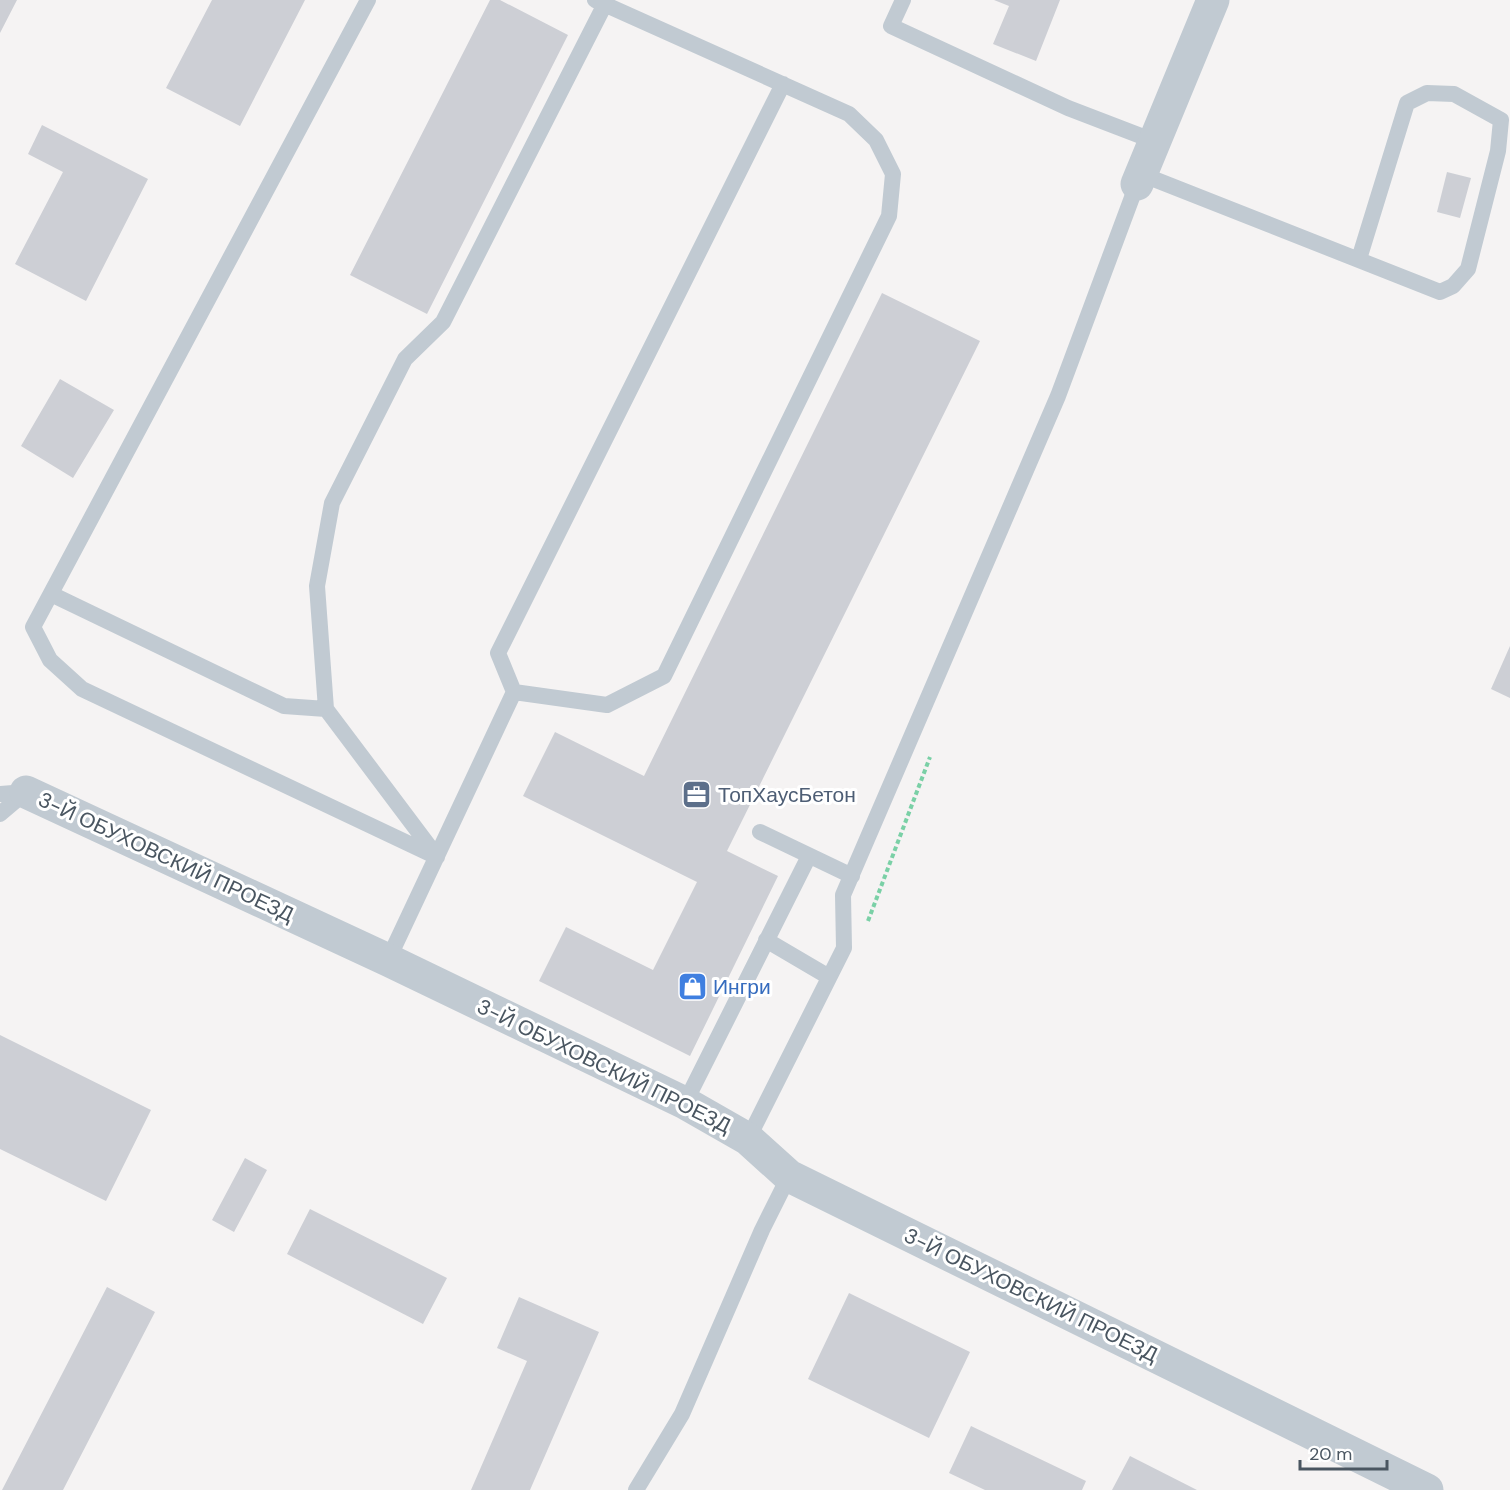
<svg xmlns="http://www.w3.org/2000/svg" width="1510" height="1490" font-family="'DM Sans',sans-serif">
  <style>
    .building { fill: #cdcfd5 }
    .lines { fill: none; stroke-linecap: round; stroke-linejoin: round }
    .path { stroke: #7ad0a6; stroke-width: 4; stroke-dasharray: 4.5 3; stroke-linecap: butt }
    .lane { stroke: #c1cad2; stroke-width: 16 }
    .street { stroke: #c1cad2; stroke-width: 33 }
    .labels { text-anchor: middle; stroke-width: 6; stroke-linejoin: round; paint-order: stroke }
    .service-label { font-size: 21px; fill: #4e5e75; stroke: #fff; text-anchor: start }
    .street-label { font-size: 21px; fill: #4a5661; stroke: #fff }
    .shop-label { font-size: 21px; fill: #366cbe; stroke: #fff; text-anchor: start }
  </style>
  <rect width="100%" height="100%" fill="#f5f3f3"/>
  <path class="building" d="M0 0H17L0 33Z
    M212 0H305L240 126 166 88Z
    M490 0H500L568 35 427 314 350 275Z
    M994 0H1060L1036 61 993 44 1009 6Z
    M42 125 148 179 86 301 15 264 63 172 28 154Z
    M1447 172 1471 178 1460 218 1437 212Z
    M882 293 980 341 727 851 778 876 690 1056 539 981 566 927 653 970 697 882 523 796 555 732 644 776Z
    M60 379 114 410 73 478 21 446Z
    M1510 646V698L1491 689Z
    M0 1035 151 1110 106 1201 0 1149Z
    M245 1158 267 1170 234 1232 212 1220Z
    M310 1209 447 1278 423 1324 287 1254Z
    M107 1287 155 1312 63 1490H2Z
    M849 1293 970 1352 929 1438 808 1379Z
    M519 1297 599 1332 530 1490H471L527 1361 497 1348Z
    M971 1426 1086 1481 1082 1490H985L949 1473Z
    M1130 1456 1197 1490H1112Z"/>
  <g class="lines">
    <path class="path" d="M868 921 930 757"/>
    <path class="lane" d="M368 0 33 627 50 660 82 689 437 857
      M903 0 891 26 1068 108 1154 141
      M1141 174 1440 292 1453 286 1468 269 1498 151 1501 120 1454 94 1427 93 1407 103 1359 259
      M51 594 284 706 326 709
      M514 692 607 705 664 676 889 216 893 174 876 140 849 114 595 0
      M0 794 26 792
      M0 814 26 792
      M760 832 852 876
      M435 854 326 709 317 586 332 503 405 359 443 322 605 4
      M766 940 829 977
      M388 960 514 692 498 653 783 84
      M685 1103 809 856
      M748 1139 844 948 843 895 1058 396 1137 184
      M636 1490 682 1414 762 1230 789 1176"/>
    <path class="street" d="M1137 184 1213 0
      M26 792 388 960 685 1103 748 1139 789 1176 1427 1490"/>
  </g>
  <defs>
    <symbol id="office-square" viewBox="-11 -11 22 22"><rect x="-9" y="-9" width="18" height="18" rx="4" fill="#5c6f8a" stroke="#fff"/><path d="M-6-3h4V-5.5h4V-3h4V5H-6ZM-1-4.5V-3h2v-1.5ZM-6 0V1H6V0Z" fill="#fff"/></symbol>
    <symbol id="shop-square" viewBox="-11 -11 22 22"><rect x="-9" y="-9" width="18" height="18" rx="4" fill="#3f7fe0" stroke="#fff"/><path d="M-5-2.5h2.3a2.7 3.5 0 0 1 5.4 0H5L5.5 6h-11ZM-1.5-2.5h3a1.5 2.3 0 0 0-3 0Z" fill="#fff"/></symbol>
  </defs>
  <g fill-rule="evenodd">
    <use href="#office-square" x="680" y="778" width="33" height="33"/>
    <use href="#shop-square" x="676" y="970" width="33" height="33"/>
  </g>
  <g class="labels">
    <g class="service-label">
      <text x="718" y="802">ТопХаусБетон</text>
    </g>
    <g class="street-label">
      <text transform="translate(166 857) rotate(25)" y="7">3-Й ОБУХОВСКИЙ ПРОЕЗД</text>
      <text transform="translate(604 1066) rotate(26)" y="7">3-Й ОБУХОВСКИЙ ПРОЕЗД</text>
      <text transform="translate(1031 1295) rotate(26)" y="7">3-Й ОБУХОВСКИЙ ПРОЕЗД</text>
    </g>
    <g class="shop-label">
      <text x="713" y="994">Ингри</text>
    </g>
  </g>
  <path d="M1300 1460v9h87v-9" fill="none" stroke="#4a5661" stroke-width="3"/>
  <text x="1309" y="1460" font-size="18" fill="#4a5661" stroke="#ffffff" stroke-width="4.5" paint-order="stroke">20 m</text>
</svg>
